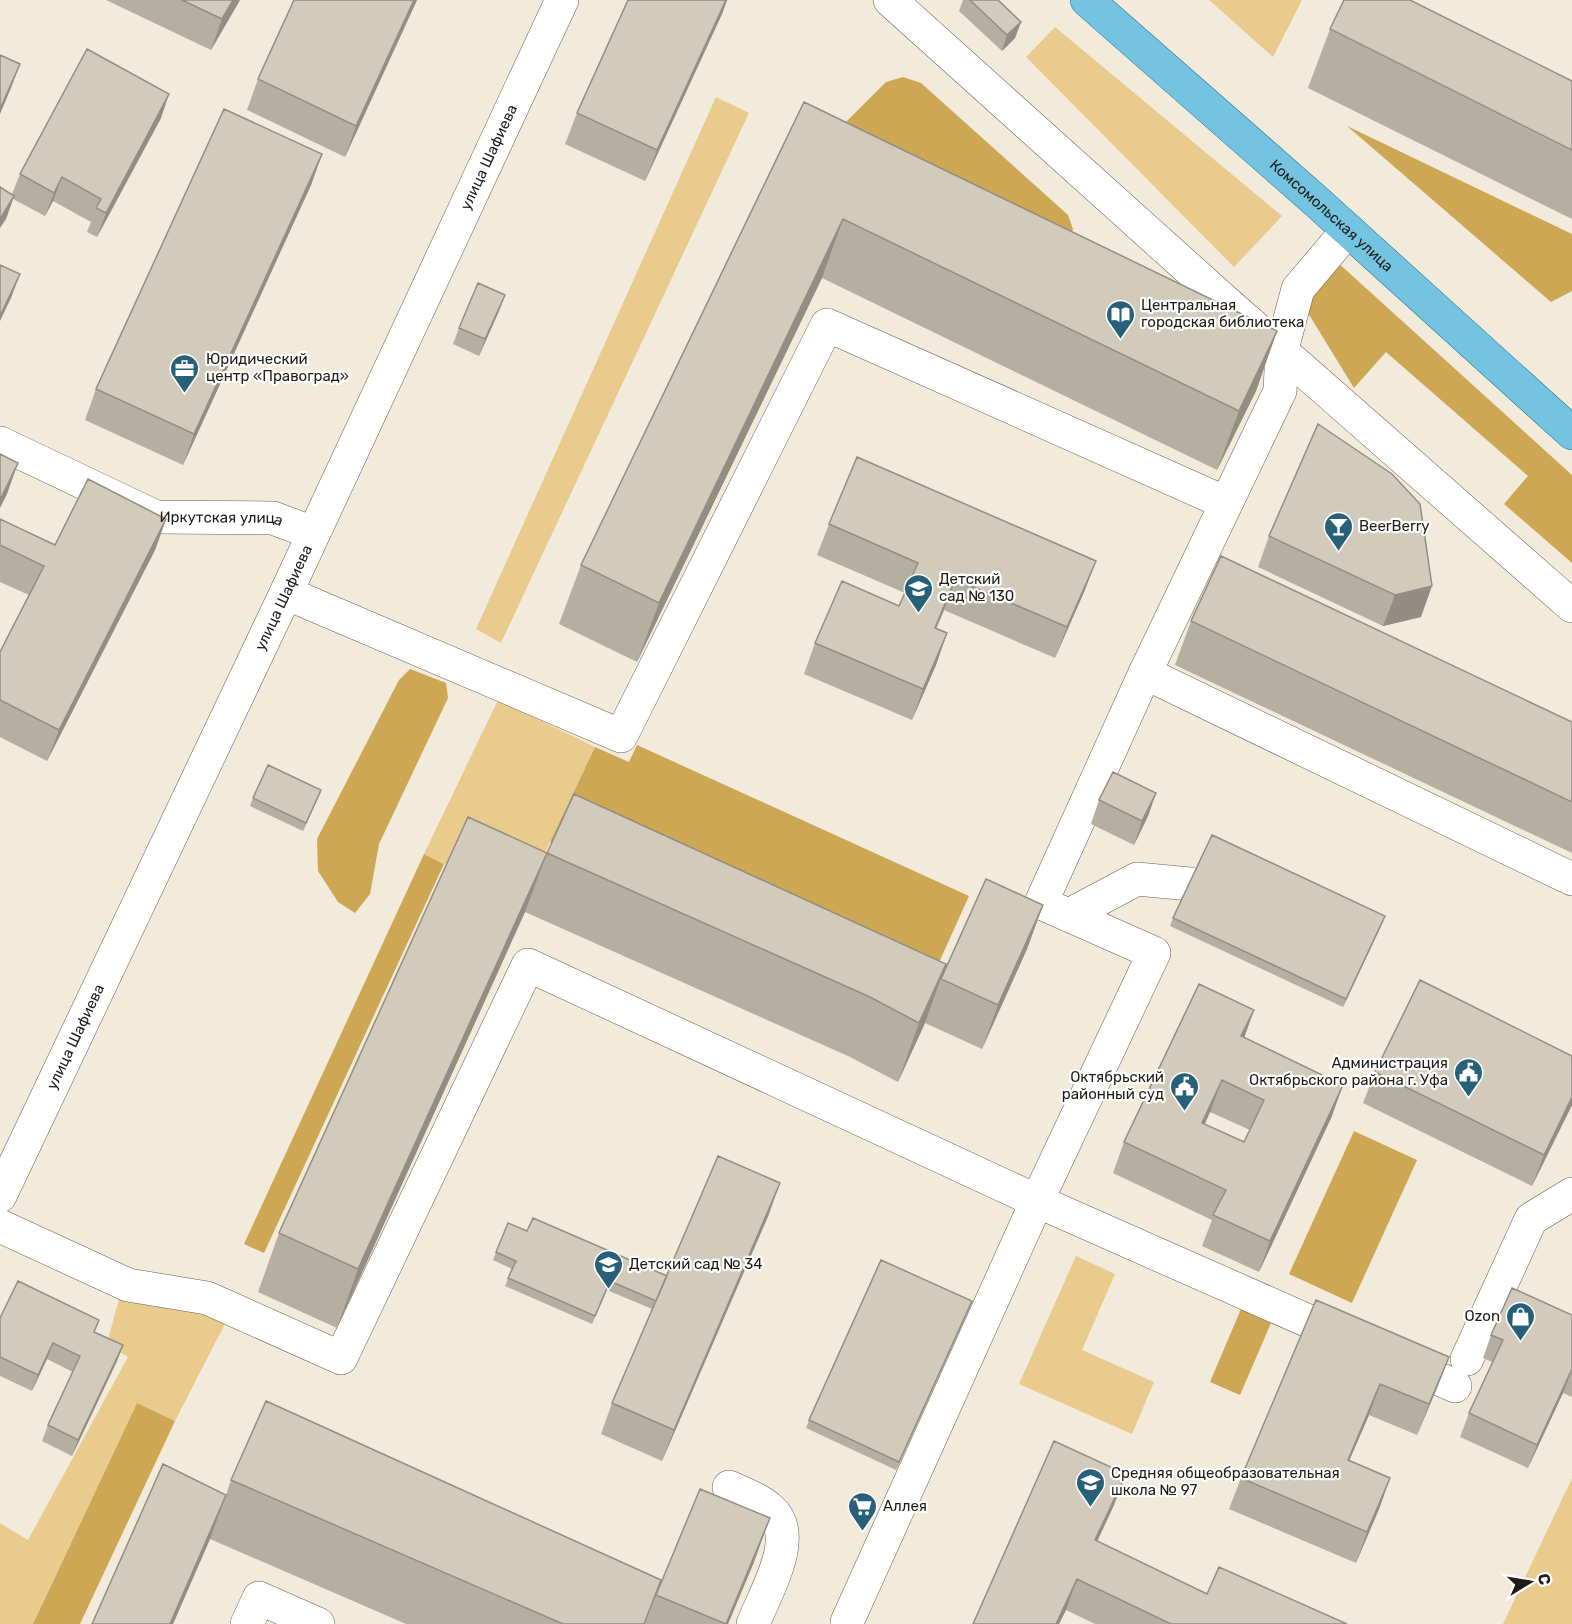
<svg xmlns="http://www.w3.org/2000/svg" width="1572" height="1624" font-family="Rubik,sans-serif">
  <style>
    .green { fill: #e9cb8e }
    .forest { fill: #cda753 }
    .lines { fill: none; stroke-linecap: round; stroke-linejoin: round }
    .minor-casing { stroke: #676053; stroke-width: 34 }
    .major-casing { stroke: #1a6f8d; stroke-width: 34 }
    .minor { stroke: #fff; stroke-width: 33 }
    .major { stroke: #74c4e1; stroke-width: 33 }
    .wall { fill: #b5afa2; fill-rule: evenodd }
    .shaded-wall { fill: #938e84 }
    .building { fill: #d2cbbc; stroke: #938e84; stroke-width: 1.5; fill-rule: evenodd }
    .labels { text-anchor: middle; stroke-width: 4.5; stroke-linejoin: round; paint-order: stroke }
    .street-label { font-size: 15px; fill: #1f1c17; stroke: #fff }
    .poi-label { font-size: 15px; fill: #1f1c17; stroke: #fff; text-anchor: start }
  </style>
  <rect width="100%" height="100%" fill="#f2eadb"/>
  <path class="green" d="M1209 0H1302L1273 57Z
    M1055 27 1282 216 1234 267 1026 57Z
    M716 97 749 113 501 643 476 629Z
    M498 700 595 747 522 901 424 854Z
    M1076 1256 1115 1274 1082 1350 1154 1382 1132 1434 1019 1384Z
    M121 1291 229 1316 175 1421 137 1403 33 1624H0V1523L28 1540 128 1357 107 1344Z
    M1572 1478V1624H1503Z"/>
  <path class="forest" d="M903 77 921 83 1068 215 1073 229 1063 252 836 132 886 82Z
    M1347 126 1572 234V291L1551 302Z
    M1336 261 1572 475V563L1504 504 1528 476 1386 352 1354 388 1305 308Z
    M410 669 446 683 448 698 379 844 370 894 355 913 338 902 318 871 317 839 399 680Z
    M637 745 969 896 918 1009 550 842 595 747 629 762Z
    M424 854 444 864 264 1253 244 1244Z
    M1354 1131 1417 1160 1352 1303 1289 1274Z
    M1241 1309 1271 1323 1240 1395 1210 1382Z
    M137 1403 175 1421 80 1624H33Z"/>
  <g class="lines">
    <defs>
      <g id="minor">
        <path d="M890 0 1229 305 1572 606"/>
        <path d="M1348 230 1298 289 1282 349 1280 391 1145 673 1572 879"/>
        <path id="s1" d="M0 443 156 517 273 518 313 533"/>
        <path d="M286 593 621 736 827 325 1226 503"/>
        <path d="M1069 915 1137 879 1190 884"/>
        <path id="s2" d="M0 1196 286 593 562 0"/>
        <path d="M0 1226 128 1285 207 1298 341 1358 528 965 1037 1201 1154 953 1041 903 1145 673"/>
        <path d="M1467 1359 1531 1219 1572 1194"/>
        <path d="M1399 1361 1455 1386"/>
        <path d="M729 1487C742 1493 759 1499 770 1509 801 1536 765 1593 753 1624"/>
        <path d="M847 1622 1037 1201 1349 1339"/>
        <path d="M247 1624 259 1598 318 1624"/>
      </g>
      <g id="major">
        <path id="s3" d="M1087 0 1317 202 1572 433"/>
      </g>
    </defs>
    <use href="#minor" class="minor-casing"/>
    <use href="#major" class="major-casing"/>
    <use href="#minor" class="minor"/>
    <use href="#major" class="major"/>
  </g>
  <path class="wall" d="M106 0H240L211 50Z
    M417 0 345 157 247 110 258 79Z
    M628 0H727L722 14 645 181 565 144 577 113Z
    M963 0H998L1021 22 1015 38 1002 51 959 11Z
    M1330 29 1572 81V219L1308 88Z
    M804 102 1277 331 1256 391 1217 470 822 278 637 662 559 624 581 565Z
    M161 118 97 237 87 232 91 222 53 201 45 216 13 199 6 219 12 194 20 174Z
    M322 154 311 185 183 465 85 420 96 389Z
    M505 295 499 311 479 356 453 344 459 328Z
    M1392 474 1421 617 1383 626 1258 567 1269 536Z
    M0 519 55 545 166 519 155 550 47 761 0 737V652L29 595 0 582Z
    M829 524 1096 561 1084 592 1055 658 944 610 936 629 947 633 936 665 912 720 804 674 815 643 899 606 905 593 817 555Z
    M1191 621 1572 722V853L1175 665Z
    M321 790 303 831 250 806 253 798Z
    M1156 793 1148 816 1134 845 1091 824 1099 800Z
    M547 853 946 964 941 979 1043 905 1027 949 982 1049 925 1023 898 1082 848 1056 525 912 337 1328 258 1292 279 1233Z
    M1385 916 1343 1007 1170 926 1173 918Z
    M1254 1010 1244 1037 1332 1116 1259 1272 1202 1246 1212 1220 1113 1173 1124 1142ZM1210 1112 1250 1130 1244 1142 1205 1124Z
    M1572 1056V1105L1532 1186 1363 1103 1375 1072Z
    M769 1214 662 1461 601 1434 612 1403 652 1309 607 1290 592 1324 505 1286 512 1269 493 1260 496 1252 527 1231 667 1276Z
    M1316 1300 1449 1357 1437 1388 1417 1435 1369 1415 1349 1461 1390 1478 1379 1509 1356 1563 1229 1509 1241 1478Z
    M969 1309 896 1470 806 1428 809 1420Z
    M1572 1315V1397L1563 1393 1528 1468 1460 1437 1469 1413 1492 1362 1483 1358 1491 1335Z
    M0 1318 95 1332 123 1345 117 1361 72 1456 42 1441 48 1425 73 1372 47 1359 32 1391 0 1376Z
    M231 1480 661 1580 754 1562 728 1624H406L210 1539 173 1624H92L226 1495Z
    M1114 1505 1097 1542 1207 1594 1347 1624H1095L1066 1610 1059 1624H973Z"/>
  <path class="shaded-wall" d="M233 0H240L211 50 222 19Z
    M414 0H417L345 157 356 126Z
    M726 0H727L722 14 645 181 657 150Z
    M1021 22 1015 38 1002 51 1007 35Z
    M20 64 11 88 0 114V109Z
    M169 94 161 118 97 237 106 213Z
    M322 154 311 185 183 465 194 434Z
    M62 177 53 201 45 216 54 193Z
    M14 196 6 219 0 228V219Z
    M843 219 822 278 637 662 659 603Z
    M20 274 11 298 0 321V316Z
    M505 295 499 311 479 356 485 339Z
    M1277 331 1256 391 1217 470 1239 411Z
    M18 463 7 494 0 508V500Z
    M166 519 155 550 47 761 59 730Z
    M1096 561 1084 592 1055 658 1067 627Z
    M955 579 944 610 923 659 935 628Z
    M1432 586 1421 617 1383 626 1395 595Z
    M947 633 936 665 912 720 923 689Z
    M321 790 318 798 303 831 306 823Z
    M1156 793 1148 816 1134 845 1142 821Z
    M547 853 525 912 337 1328 358 1269Z
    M1043 905 1027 949 982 1049 998 1005Z
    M1385 916 1382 924 1343 1007 1346 999Z
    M946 964 925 1023 898 1082 919 1023Z
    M1254 1010 1243 1041 1241 1036Z
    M1222 1080 1210 1112 1191 1154 1202 1123Z
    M1343 1085 1332 1116 1259 1272 1270 1241Z
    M1572 1097V1105L1532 1186 1544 1155Z
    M780 1183 769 1214 662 1461 674 1430Z
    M972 1301 969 1309 896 1470 899 1462Z
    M53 1343 47 1359 32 1391 38 1375Z
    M123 1345 117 1361 72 1456 78 1440Z
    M1449 1357 1437 1388 1417 1435 1429 1404Z
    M1572 1369 1563 1393 1528 1468 1537 1445Z
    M1380 1384 1369 1415 1336 1491 1348 1460Z
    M1126 1474 1114 1505 1083 1571 1095 1540Z
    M1390 1478 1379 1509 1356 1563 1367 1532Z
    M226 1495 210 1539 173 1624H170Z
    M770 1518 754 1562 728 1624H726Z
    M1077 1579 1066 1610 1059 1624H1056Z"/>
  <path class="building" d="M182 0H233L222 19Z
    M294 0H414L356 126 258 79Z
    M628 0H726L657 150 577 113Z
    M970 0H998L1021 22 1007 35Z
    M1344 0H1410L1572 81V150L1330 29Z
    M87 49 169 94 106 213 96 208 101 199 62 177 54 193 20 174Z
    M0 55 20 64 0 109Z
    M804 102 1277 331 1239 411 843 219 659 603 581 565Z
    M224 109 322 154 194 434 96 389Z
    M0 187 14 196 0 219Z
    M0 265 20 274 0 316Z
    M478 283 505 295 485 339 459 328Z
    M1318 424 1392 474 1420 504 1432 586 1395 595 1269 536Z
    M0 454 18 463 0 500Z
    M857 457 1096 561 1067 627 955 579 935 628 947 633 923 689 815 643 842 581 899 606 918 563 829 524Z
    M88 479 166 519 59 730 0 700V652L44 566 0 545V519L55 545Z
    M1221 556 1572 722V802L1191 621Z
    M268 765 321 790 306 823 253 798Z
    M1113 772 1156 793 1142 821 1099 800Z
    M574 794 946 964 919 1023 870 997 547 853Z
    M468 817 547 853 358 1269 279 1233Z
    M1212 835 1385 916 1346 999 1173 918Z
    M986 879 1043 905 998 1005 941 979Z
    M1420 980 1572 1056V1097L1544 1155 1375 1072Z
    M1199 984 1254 1010 1241 1036 1343 1085 1270 1241 1213 1215 1226 1190 1124 1142ZM1222 1080 1264 1100 1244 1142 1202 1123Z
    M718 1156 780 1183 674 1430 612 1403Z
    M533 1218 667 1276 656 1301 610 1281 595 1316 508 1278 516 1261 496 1252 508 1223 527 1231Z
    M881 1260 972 1301 899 1462 809 1420Z
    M18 1281 99 1320 94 1332 123 1345 78 1440 48 1425 80 1356 53 1343 38 1375 0 1357V1318Z
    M1512 1288 1572 1315V1369L1537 1445 1469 1413 1503 1340 1491 1335Z
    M1316 1300 1449 1357 1429 1404 1380 1384 1348 1460 1390 1478 1367 1532 1241 1478Z
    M266 1401 661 1580 644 1624H563L231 1480Z
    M1054 1441 1126 1474 1095 1540 1207 1594 1219 1567 1347 1624H1171L1077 1579 1056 1624H973Z
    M163 1464 226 1495 170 1624H92Z
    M700 1489 770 1518 726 1624 656 1595Z"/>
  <defs>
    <symbol id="library-pin" viewBox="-11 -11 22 30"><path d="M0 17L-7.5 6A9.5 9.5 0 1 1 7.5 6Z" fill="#28607a" stroke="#fff"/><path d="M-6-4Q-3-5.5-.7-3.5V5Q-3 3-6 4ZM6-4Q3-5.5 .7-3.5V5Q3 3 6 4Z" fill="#fff"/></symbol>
    <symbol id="office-pin" viewBox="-11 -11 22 30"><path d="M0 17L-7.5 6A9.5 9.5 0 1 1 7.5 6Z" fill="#28607a" stroke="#fff"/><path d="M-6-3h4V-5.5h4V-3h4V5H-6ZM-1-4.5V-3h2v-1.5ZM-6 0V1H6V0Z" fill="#fff"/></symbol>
    <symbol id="bar-pin" viewBox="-11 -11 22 30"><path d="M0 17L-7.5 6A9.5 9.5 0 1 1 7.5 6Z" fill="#28607a" stroke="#fff"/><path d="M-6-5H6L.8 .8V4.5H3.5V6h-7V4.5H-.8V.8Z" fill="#fff"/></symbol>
    <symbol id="school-pin" viewBox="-11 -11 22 30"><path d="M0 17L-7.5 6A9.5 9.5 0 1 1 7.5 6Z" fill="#28607a" stroke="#fff"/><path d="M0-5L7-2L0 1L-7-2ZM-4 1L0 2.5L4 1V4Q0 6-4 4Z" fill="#fff"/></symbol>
    <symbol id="civic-pin" viewBox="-11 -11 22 30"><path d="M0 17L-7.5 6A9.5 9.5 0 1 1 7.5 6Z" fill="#28607a" stroke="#fff"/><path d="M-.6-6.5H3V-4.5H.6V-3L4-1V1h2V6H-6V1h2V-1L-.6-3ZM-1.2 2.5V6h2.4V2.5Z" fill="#fff"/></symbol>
    <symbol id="shop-pin" viewBox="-11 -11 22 30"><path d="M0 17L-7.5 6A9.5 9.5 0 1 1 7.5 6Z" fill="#28607a" stroke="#fff"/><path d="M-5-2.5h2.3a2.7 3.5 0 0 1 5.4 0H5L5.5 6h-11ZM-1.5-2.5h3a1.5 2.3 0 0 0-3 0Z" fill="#fff"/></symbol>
    <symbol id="supermarket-pin" viewBox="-11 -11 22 30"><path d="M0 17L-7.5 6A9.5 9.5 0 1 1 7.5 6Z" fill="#28607a" stroke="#fff"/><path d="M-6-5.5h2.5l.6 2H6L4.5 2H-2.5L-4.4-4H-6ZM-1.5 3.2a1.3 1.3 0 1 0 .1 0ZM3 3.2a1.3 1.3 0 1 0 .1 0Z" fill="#fff"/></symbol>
  </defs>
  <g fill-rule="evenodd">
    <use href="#library-pin" x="1104" y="298" width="33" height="45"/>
    <use href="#office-pin" x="168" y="352" width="33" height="45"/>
    <use href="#bar-pin" x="1322" y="510" width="33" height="45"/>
    <use href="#school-pin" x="902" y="572" width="33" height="45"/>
    <use href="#civic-pin" x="1452" y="1056" width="33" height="45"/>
    <use href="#civic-pin" x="1168" y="1070" width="33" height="45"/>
    <use href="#school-pin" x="592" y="1248" width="33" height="45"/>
    <use href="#shop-pin" x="1504" y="1300" width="33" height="45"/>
    <use href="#school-pin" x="1074" y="1466" width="33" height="45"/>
    <use href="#supermarket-pin" x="846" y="1490" width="33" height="45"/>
  </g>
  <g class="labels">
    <g class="street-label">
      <text dy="5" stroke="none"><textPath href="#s2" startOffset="1148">улица Шафиева</textPath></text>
      <text dy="5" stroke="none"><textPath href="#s3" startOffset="326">Комсомольская улица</textPath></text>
      <text dy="5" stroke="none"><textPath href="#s1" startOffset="238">Иркутская улица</textPath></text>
      <text dy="5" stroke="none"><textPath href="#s2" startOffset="662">улица Шафиева</textPath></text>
      <text dy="5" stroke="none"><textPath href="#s2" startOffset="176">улица Шафиева</textPath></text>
    </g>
    <g class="poi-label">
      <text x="1141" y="310">Центральная<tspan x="1141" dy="17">городская библиотека</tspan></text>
      <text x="206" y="364">Юридический<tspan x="206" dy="17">центр «Правоград»</tspan></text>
      <text x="1359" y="531">BeerBerry</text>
      <text x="939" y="584">Детский<tspan x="939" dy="17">сад № 130</tspan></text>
      <text x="1448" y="1068" text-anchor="end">Администрация<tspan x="1448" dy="17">Октябрьского района г. Уфа</tspan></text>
      <text x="1164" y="1082" text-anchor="end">Октябрьский<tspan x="1164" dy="17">районный суд</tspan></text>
      <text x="629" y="1269">Детский сад № 34</text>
      <text x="1500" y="1321" text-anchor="end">Ozon</text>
      <text x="1111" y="1478">Средняя общеобразовательная<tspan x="1111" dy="17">школа № 97</tspan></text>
      <text x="883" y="1511">Аллея</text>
    </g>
  </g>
  <g transform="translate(1530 1582) rotate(79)" stroke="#ffffff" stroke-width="4.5" paint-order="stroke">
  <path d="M0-4.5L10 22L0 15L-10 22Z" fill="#1f1c17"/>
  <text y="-9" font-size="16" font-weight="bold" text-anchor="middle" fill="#1f1c17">С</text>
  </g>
</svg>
